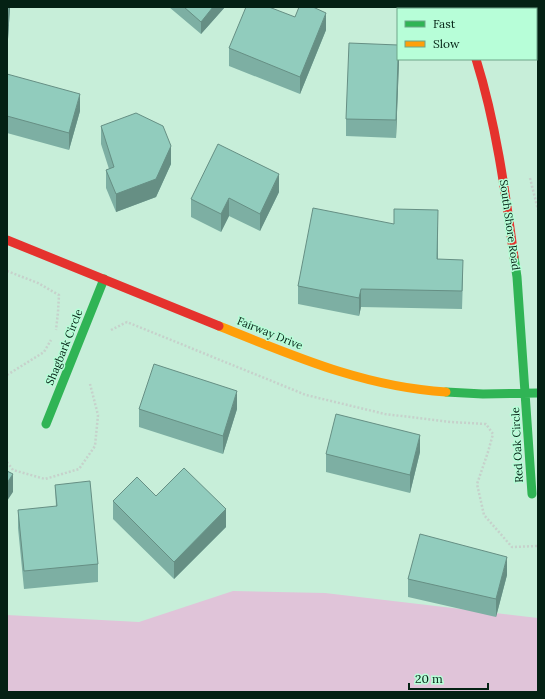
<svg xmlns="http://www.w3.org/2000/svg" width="545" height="699" font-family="Lora,serif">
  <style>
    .green { fill: #e0c4d9 }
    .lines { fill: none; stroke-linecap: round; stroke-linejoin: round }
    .path { stroke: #c6d1cb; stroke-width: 2.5; stroke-dasharray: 2 2; stroke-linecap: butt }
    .street { stroke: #f7fcf9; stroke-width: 22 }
    .fast { stroke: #30b455; stroke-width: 9 }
    .slow { stroke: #ff9f0a; stroke-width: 9 }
    .jam { stroke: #e5322d; stroke-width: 9 }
    .wall { fill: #7dafa3 }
    .shaded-wall { fill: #668f84 }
    .building { fill: #91ccbd; stroke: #668f84 }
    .labels { text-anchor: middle; stroke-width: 3; stroke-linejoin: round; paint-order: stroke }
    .street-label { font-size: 11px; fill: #042114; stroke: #b7fed8 }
  </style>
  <rect width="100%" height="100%" fill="#c7eed9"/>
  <path class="green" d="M233 591 325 593 538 618V692H7V615L139 622Z"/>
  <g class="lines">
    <path class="path" d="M490 7V9
      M530 178 538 210
      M7 271 38 283 59 295 58 312 56 330
      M111 330 127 322 306 395 385 414 451 422 486 424 493 434 488 452 477 484 484 515 512 547 538 546
      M7 375 44 352 51 340
      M7 462 13 470 45 479 79 469 95 446 98 415 90 384"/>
    <path class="street" d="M462 7V9"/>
    <path class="fast" d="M514 257 517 277 532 494
      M446 392 483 394 538 393
      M46 424 104 279"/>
    <path class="slow" d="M219 326C294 356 364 387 446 392"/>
    <path class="jam" d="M476 59C496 123 505 190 514 257
      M7 240 219 326"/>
  </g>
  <path class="wall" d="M7 7H10L8 39H7Z
    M169 7H225L201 34Z
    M295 17 326 30 300 94 229 66V48Z
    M399 59 396 138 346 136V119Z
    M7 74 80 111 69 150 7 133Z
    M101 126 171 164 156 197 116 212 106 188V170L109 169 101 144Z
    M279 192 260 231 229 216 221 232 191 217V199Z
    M394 224 438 227V259L463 277 462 309 361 307 359 316 298 304V286Z
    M139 409H237L223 454 139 427Z
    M420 452 410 493 326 472V454Z
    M55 485 98 564V582L24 589 18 528V510L56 507Z
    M156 496 226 527 174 579 113 519V501Z
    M507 575 496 617 408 597V579Z"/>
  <path class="shaded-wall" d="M9 7H10L8 39V26Z
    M213 7H225L201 34V22Z
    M326 13V30L300 94V77Z
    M398 59H399V63L396 138V120Z
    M80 94V111L69 150V133Z
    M171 146V164L156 197 116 212V194Z
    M279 174V192L260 231V214Z
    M229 198V216L221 232V214Z
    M438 210V227L437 277V259Z
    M361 289V307L359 316V298Z
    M237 391V409L223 454V436Z
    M420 435V452L410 493V475Z
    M13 474V492L7 501V483Z
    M226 509V527L174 579V562Z
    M507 557V575L496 617V599Z"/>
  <path class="building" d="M7 7H9L8 26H7Z
    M184 7H213L201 22Z
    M246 7H269L295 17 299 7H313L326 13 300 77 229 48Z
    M349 43 398 45V59L396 120 346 119Z
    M7 74 80 94 69 133 7 116Z
    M136 113 163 126 171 146 156 179 116 194 106 170 114 167 101 126Z
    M218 144 279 174 260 214 229 198 221 214 191 199Z
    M313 208 394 224V209L438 210 437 259 463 260 462 291 361 289 359 298 298 286Z
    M154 364 237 391 223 436 139 409Z
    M336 414 420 435 410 475 326 454Z
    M184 468 226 509 174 562 113 501 137 477 156 496Z
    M7 471 13 474 7 483Z
    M90 481 98 564 24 571 18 510 57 506 55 485Z
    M420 534 507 557 496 599 408 579Z"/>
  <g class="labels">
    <g class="street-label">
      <text transform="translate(510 225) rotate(82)" y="4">South Shore Road</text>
      <text transform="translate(270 333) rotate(22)" y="4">Fairway Drive</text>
      <text transform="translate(64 347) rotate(-68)" y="4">Shagbark Circle</text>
      <text transform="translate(517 445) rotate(-93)" y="4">Red Oak Circle</text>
    </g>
  </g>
  <rect width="545" height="699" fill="none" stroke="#042114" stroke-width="16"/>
  <rect x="397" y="8" width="140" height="52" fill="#b7fed8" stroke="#6fa68a"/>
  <rect x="405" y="21" width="20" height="6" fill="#30b455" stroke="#6fa68a"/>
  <text x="433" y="28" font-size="12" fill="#042114">Fast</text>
  <rect x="405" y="41" width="20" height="6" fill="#ff9f0a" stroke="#6fa68a"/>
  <text x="433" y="48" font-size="12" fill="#042114">Slow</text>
  <path d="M409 683v6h79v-6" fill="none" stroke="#042114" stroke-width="2"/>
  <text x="415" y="683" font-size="12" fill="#042114" stroke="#b7fed8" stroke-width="3" paint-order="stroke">20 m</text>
</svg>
